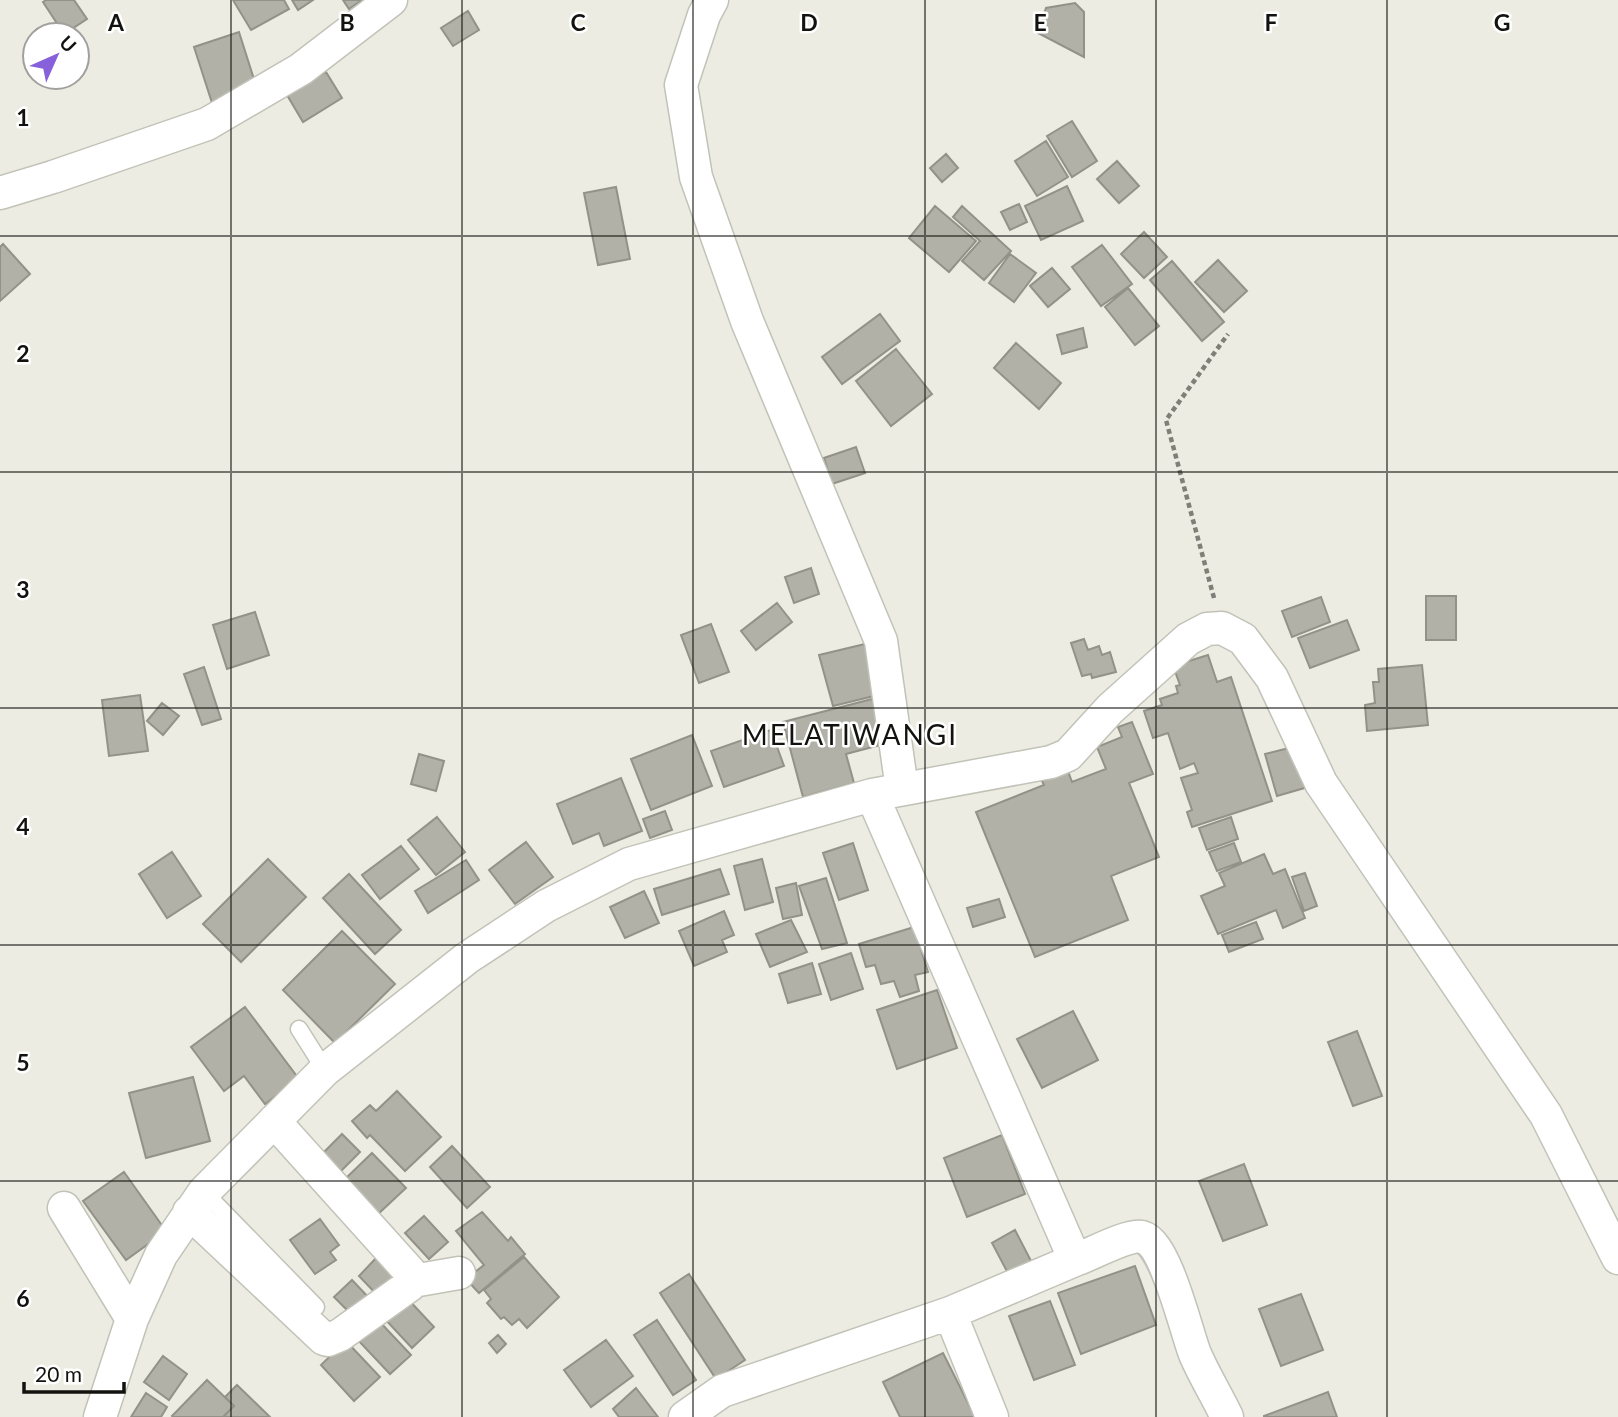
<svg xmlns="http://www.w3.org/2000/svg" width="1618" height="1417" font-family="Lato,sans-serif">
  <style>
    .building { fill: #b1b1a7; stroke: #929288; stroke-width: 2 }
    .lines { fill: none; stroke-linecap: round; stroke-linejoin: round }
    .service-casing { stroke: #c2c3b8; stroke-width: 19 }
    .minor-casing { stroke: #c2c3b8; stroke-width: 35 }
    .path { stroke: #7f7f79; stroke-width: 4.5; stroke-dasharray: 5 3.5; stroke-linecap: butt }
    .service { stroke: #fff; stroke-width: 16 }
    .minor { stroke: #fff; stroke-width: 32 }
    .grid { fill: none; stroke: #12120f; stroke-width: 2; stroke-opacity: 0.55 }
    .labels { text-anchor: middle; stroke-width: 5; stroke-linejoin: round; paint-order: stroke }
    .quarter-label { font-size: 28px; letter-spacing: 2px; fill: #12120f; stroke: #fff }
    .grid-label { font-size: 23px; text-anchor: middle; font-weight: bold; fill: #12120f; stroke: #fff; stroke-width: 5; stroke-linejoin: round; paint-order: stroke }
  </style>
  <rect width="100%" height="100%" fill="#ecece2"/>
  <path class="building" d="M46 0H74L87 19 64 34 43 2Z
    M233 0H284L289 9 251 30Z
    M292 0H313L298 10Z
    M343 0H362L349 9Z
    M1075 3 1084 12V57L1038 33 1046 8Z
    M468 11 479 30 453 46 441 28Z
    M239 32 258 92 213 106 194 47Z
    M326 72 342 98 303 122 287 95Z
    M1072 121 1097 161 1072 177 1047 136Z
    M1046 141 1068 177 1037 196 1015 161Z
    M946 154 958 168 942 182 930 168Z
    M1117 161 1139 186 1119 203 1097 179Z
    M1067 186 1083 221 1041 240 1025 206Z
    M616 187 630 259 598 265 584 193Z
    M1019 204 1027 222 1010 230 1001 212Z
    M935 206 976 241 949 272 909 238Z
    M962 206 1011 251 984 280 962 261 980 241 953 217Z
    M1144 232 1167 257 1144 278 1121 254Z
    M3 244 30 274 0 301V247Z
    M1102 245 1132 284 1101 306 1072 267Z
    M1010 254 1036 273 1014 302 989 283Z
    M1218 260 1247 291 1224 312 1195 282Z
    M1172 261 1224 322 1202 341 1150 280Z
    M1052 268 1070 289 1048 307 1030 286Z
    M1128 288 1159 326 1135 345 1105 307Z
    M880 314 900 341 842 384 822 357Z
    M1083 328 1087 347 1062 354 1057 335Z
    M1016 343 1061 383 1039 409 994 368Z
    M896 349 932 394 891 426 856 381Z
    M856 447 865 473 832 484 824 458Z
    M811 568 819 594 794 603 785 577Z
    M1426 596H1456V640H1426Z
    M1321 597 1330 622 1292 637 1282 611Z
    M777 603 792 622 756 650 741 631Z
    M255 612 269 655 227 669 213 625Z
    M1347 620 1359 650 1310 668 1298 638Z
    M711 624 729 672 699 683 681 635Z
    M1084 639 1088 650 1099 646 1102 655 1110 652 1116 672 1092 678 1091 674 1082 676 1071 643Z
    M865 644 878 695 833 706 819 655Z
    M1208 655 1217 682 1231 677 1272 801 1192 827 1187 812 1192 810 1181 778 1198 773 1194 763 1180 769 1168 733 1153 738 1144 711 1162 705 1160 699 1178 693 1176 686 1180 685 1173 666Z
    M1422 665 1428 725 1367 731 1365 705 1375 703 1373 682H1379L1378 669Z
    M204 667 221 719 202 725 184 674Z
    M140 695 148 751 109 756 102 700Z
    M872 699 884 744 846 754 854 783 803 797 783 722Z
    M162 703 179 716 163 735 147 721Z
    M1132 722 1153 774 1129 783 1159 857 1111 876 1128 920 1035 957 976 812 1044 785 1042 781 1068 771 1072 782 1106 769 1097 747 1122 737 1118 727Z
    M771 730 784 766 724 787 711 751Z
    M692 735 712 786 651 810 631 759Z
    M1297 746 1308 787 1277 796 1265 754Z
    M419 754 444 761 436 791 411 784Z
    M621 778 642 831 604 846 599 833 573 844 557 804Z
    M665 811 672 830 650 838 643 819Z
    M437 817 465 852 436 875 408 840Z
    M1231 817 1238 839 1207 850 1199 828Z
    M526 842 553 877 515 904 489 870Z
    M853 843 868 890 839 900 823 853Z
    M1234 843 1241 862 1217 871 1209 852Z
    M401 846 419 869 380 899 362 875Z
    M172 852 201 896 167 918 139 874Z
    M1264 854 1273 874 1285 869 1305 918 1283 928 1276 910 1218 934 1201 896 1225 886 1219 873Z
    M268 859 306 897 241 962 203 924Z
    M762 859 773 902 745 910 734 866Z
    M466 860 479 880 428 913 415 891Z
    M720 869 729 894 662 915 654 889Z
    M1305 873 1317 906 1304 911 1292 877Z
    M349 874 401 930 375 954 323 898Z
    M826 878 847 943 822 949 799 886Z
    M796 883 802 915 783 919 776 888Z
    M644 891 659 923 625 938 610 907Z
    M999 899 1005 917 973 927 967 908Z
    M724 911 734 935 722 940 727 952 694 966 679 931Z
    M791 920 807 952 770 967 756 934Z
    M1256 922 1263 939 1229 952 1222 935Z
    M914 927 928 972 915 975 919 991 900 997 894 981 881 984 875 965 866 967 859 944Z
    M342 931 395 984 335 1043 283 990Z
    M851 953 863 989 831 1000 819 964Z
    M812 963 821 994 788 1003 779 974Z
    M937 990 957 1048 897 1069 877 1010Z
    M245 1007 299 1079 265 1104 244 1076 224 1091 191 1047Z
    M1073 1011 1098 1060 1042 1088 1017 1039Z
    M1357 1031 1382 1096 1353 1106 1328 1042Z
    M193 1077 210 1141 146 1158 129 1093Z
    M397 1091 441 1137 405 1171 370 1135 367 1138 352 1121 370 1105 376 1111Z
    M342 1134 360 1152 335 1177 317 1159Z
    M1002 1135 1025 1194 967 1217 944 1158Z
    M452 1146 490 1187 467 1208 430 1167Z
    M372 1153 406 1188 377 1215 343 1181Z
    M1244 1164 1267 1225 1223 1241 1199 1181Z
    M124 1172 166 1231 126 1260 83 1201Z
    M482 1212 508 1241 511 1237 525 1254 479 1293 466 1279 484 1265 456 1231Z
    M424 1216 448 1242 429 1259 405 1233Z
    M320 1219 339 1245 330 1252 336 1260 315 1274 290 1240Z
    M1015 1230 1032 1263 1010 1277 992 1243Z
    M378 1256 401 1278 380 1298 359 1276Z
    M524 1257 559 1297 527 1328 519 1319 512 1325 504 1317 501 1319 487 1303 491 1299 484 1290Z
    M1135 1266 1156 1325 1081 1354 1058 1293Z
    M689 1274 745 1360 716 1379 660 1293Z
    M352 1280 371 1300 354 1317 334 1297Z
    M1301 1294 1323 1350 1281 1366 1259 1309Z
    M406 1297 434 1327 412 1348 384 1318Z
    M1050 1301 1075 1365 1034 1380 1009 1316Z
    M378 1320 411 1355 390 1374 357 1339Z
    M657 1320 696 1380 673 1395 634 1335Z
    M498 1335 506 1344 497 1353 489 1343Z
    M606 1340 633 1376 591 1407 564 1370Z
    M346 1341 380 1377 354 1401 321 1365Z
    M943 1353 975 1417H900L883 1382Z
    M163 1356 187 1374 169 1400 144 1382Z
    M207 1380 234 1406 223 1417H173L172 1416Z
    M237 1385 270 1417H223L234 1406 225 1397Z
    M636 1388 658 1417H619L613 1409Z
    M1328 1392 1337 1417H1264V1416Z
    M146 1393 167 1407 161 1417H131Z"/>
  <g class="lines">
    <defs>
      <path id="service" d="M299 1029 325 1070
        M204 1192 316 1307"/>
      <path id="minor" d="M712 0 704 15 681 85 696 177 747 321 881 641 902 789
        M0 193 53 177 207 124 301 69 391 0
        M872 795 1075 1260C1090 1255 1128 1234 1142 1237 1166 1243 1186 1331 1195 1354 1204 1375 1217 1396 1227 1417
        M64 1208 132 1319
        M189 1212 324 1339 328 1340 340 1335 410 1285 413 1281 410 1272 274 1121
        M413 1281 459 1273
        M950 1313 992 1417
        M100 1417 132 1319 161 1255 204 1192 325 1070 467 958 546 906 629 864 872 795 1051 762 1068 755 1110 709 1188 639 1207 629 1222 628 1243 639 1272 678 1321 783 1546 1115 1618 1258
        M685 1417 722 1391 950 1313 1075 1260"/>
    </defs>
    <use href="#service" class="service-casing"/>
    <use href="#minor" class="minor-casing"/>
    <path class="path" d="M1214 598 1166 420 1228 334"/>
    <use href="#service" class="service"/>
    <use href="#minor" class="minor"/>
  </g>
  <path class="grid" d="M231 0V1417M462 0V1417M693 0V1417M925 0V1417M1156 0V1417M1387 0V1417M0 236H1618M0 472H1618M0 708H1618M0 945H1618M0 1181H1618"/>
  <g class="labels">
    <g class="quarter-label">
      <text x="850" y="745">MELATIWANGI</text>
    </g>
  </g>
  <g class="grid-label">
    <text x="116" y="31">A</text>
    <text x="347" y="31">B</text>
    <text x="578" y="31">C</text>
    <text x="809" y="31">D</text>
    <text x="1040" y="31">E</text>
    <text x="1271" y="31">F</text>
    <text x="1502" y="31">G</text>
    <text x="23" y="126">1</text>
    <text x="23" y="362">2</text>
    <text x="23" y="598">3</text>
    <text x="23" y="835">4</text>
    <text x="23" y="1071">5</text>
    <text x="23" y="1307">6</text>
  </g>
  <g transform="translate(56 56) rotate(45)"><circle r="33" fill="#ffffff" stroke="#a0a09f" stroke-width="2"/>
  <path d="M0-5L12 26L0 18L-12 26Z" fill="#8761db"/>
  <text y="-10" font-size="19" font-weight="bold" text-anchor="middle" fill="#12120f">U</text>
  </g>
  <path d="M24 1382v10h100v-10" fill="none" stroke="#12120f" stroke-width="3.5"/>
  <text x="35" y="1382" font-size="21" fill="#12120f" stroke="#ffffff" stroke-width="5" paint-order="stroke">20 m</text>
</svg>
